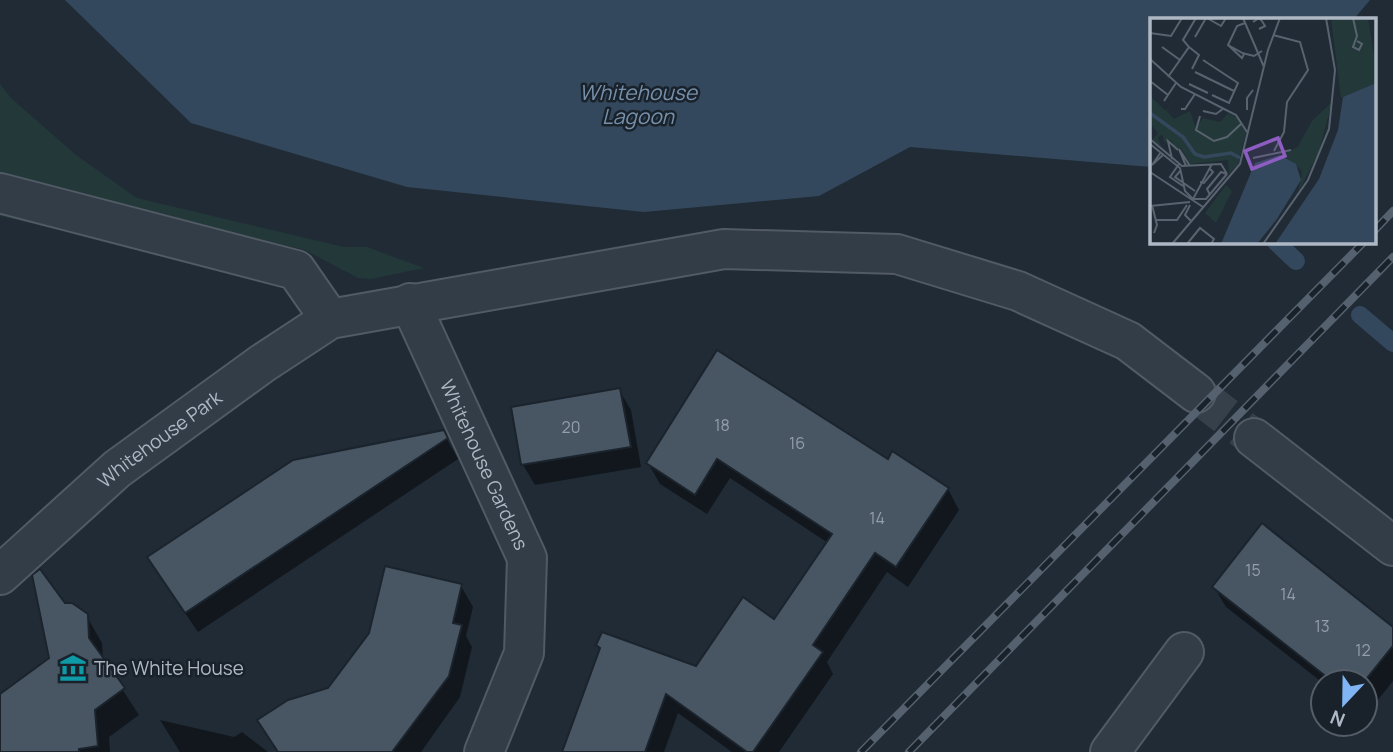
<svg xmlns="http://www.w3.org/2000/svg" width="1393" height="752" font-family="Manrope,sans-serif">
  <style>
    .green { fill: #233838 }
    .water { fill: #34485d }
    .shadow { fill: #0007 }
    .lines { fill: none; stroke-linecap: round; stroke-linejoin: round }
    .stream { stroke: #34485d; stroke-width: 18 }
    .building { fill: #485562; stroke: #1b242d; stroke-width: 2 }
    .minor-tunnel { stroke: #35404b; stroke-width: 38; stroke-dasharray: 38 19; stroke-linecap: butt }
    .minor-casing { stroke: #515a65; stroke-width: 42 }
    .minor { stroke: #333d47; stroke-width: 38 }
    .rail-casing { stroke: #55616e; stroke-width: 8 }
    .rail { stroke: #19222b; stroke-width: 5; stroke-dasharray: 16; stroke-linecap: butt }
    .labels { text-anchor: middle; stroke-width: 5; stroke-linejoin: round; paint-order: stroke }
    .number-label { font-size: 16px; fill: #949eac }
    .street-label { font-size: 19px; fill: #aeb7c4; stroke: #19222b }
    .poi-label { font-size: 19px; fill: #aeb7c4; stroke: #19222b; text-anchor: start }
    .water-label { font-size: 21px; font-style: italic; fill: #7690ab; stroke: #19222b }
    .inset-river { fill: none; stroke: #34485d; stroke-width: 3.5 }
    .inset-road { fill: none; stroke: #59636f; stroke-width: 2 }
    .view { fill: #8d5dc1; fill-opacity: 0.15; stroke: #8d5dc1; stroke-width: 3.5 }
    .inset-edge { fill: none; stroke: #aeb7c4; stroke-width: 3.5 }
  </style>
  <rect width="100%" height="100%" fill="#202b36"/>
  <path class="green" d="M0 84 11 98 76 155 137 198 344 247H367L424 268 371 279 358 278 305 250 82 198 86 236 0 216Z"/>
  <path class="water" d="M65 0H1370L1354 19H1152L1151 167 910 147 819 196 644 212 407 187 191 123Z"/>
  <path class="shadow" d="M718 353 888 461 948 489 959 510 908 587 887 572 827 662 833 674 779 752H732L678 713 664 752H563L601 651 598 645 697 668 775 621 828 543 730 478 707 514 660 484 648 463Z
    M619 390 631 410 641 467 535 485 523 465 513 408Z
    M443 432 458 459 198 632 161 578Z
    M461 586 473 607 466 636 472 647 460 697 421 752H278L259 721 329 689Z
    M1214 587 1393 635V681L1365 716V682L1323 683 1226 607Z
    M64 605 86 615 102 643 103 660 139 715 109 737 110 752H0V696L51 659Z
    M160 720 234 737 242 732 268 752H180Z"/>
  <g class="lines">
    <path class="stream" d="M1276 242 1296 261
      M1360 315 1393 343"/>
  </g>
  <path class="building" d="M717 350 888 459 892 451 949 488 896 567 875 553 813 645 823 652 753 752H747L666 694 645 752H562L600 648 596 645 602 632 696 666 743 597 774 619 832 534 717 459 695 495 646 463Z
    M620 388 631 447 521 465 511 407Z
    M444 430 448 438 185 613 147 557 293 460Z
    M1262 523 1393 627V646L1364 682H1333L1212 587Z
    M385 566 462 584 453 623 462 625 449 676 392 752H278L257 720 288 700 328 688 369 633Z
    M40 569 65 603H72L88 614 89 638 125 688 95 710 98 746 79 749V752H0V694L49 658 32 575Z"/>
  <g class="lines">
    <path class="minor-tunnel" d="M1196 393 1254 438"/>
    <defs>
      <g id="minor">
        <path d="M0 193 296 270 330 319"/>
        <path id="s1" d="M410 303 527 558 524 653 484 752"/>
        <path d="M1254 438 1393 546"/>
        <path id="s2" d="M0 575 117 469 263 363 330 319 724 249 897 254 1018 291 1128 341 1196 393"/>
        <path d="M1110 752 1184 652"/>
      </g>
    </defs>
    <use href="#minor" class="minor-casing"/>
    <use href="#minor" class="minor"/>
    <defs>
      <path id="rail" d="M1374 231 1393 211
        M861 752 1364 242
        M909 752 1393 257"/>
    </defs>
    <use href="#rail" class="rail-casing"/>
    <use href="#rail" class="rail"/>
  </g>
  <defs>
    <symbol id="museum-bare" viewBox="-9 -9 18 18"><path d="M0-6L6-3V-2H-6V-3ZM-5-1h2V3h-2ZM-1-1h2V3h-2ZM3-1h2V3H3ZM-6 4H6V6H-6Z" fill="#0f9aa8" stroke="#19222b" stroke-width="2.5" paint-order="stroke"/></symbol>
  </defs>
  <g fill-rule="evenodd">
    <use href="#museum-bare" x="54" y="649" width="38" height="38"/>
  </g>
  <g class="labels">
    <g class="number-label">
      <text x="722" y="431">18</text>
      <text x="571" y="433">20</text>
      <text x="797" y="449">16</text>
      <text x="877" y="524">14</text>
      <text x="1253" y="576">15</text>
      <text x="1288" y="600">14</text>
      <text x="1322" y="632">13</text>
      <text x="1363" y="656">12</text>
    </g>
    <g class="street-label">
      <text dy="7" stroke="none"><textPath href="#s2" startOffset="210">Whitehouse Park</textPath></text>
      <text dy="7" stroke="none"><textPath href="#s1" startOffset="178">Whitehouse Gardens</textPath></text>
    </g>
    <g class="poi-label">
      <text x="94" y="675">The White House</text>
    </g>
    <g class="water-label">
      <text x="638" y="100">Whitehouse<tspan x="638" dy="24">Lagoon</tspan></text>
    </g>
  </g>
  <g transform="translate(1150 18)">
    <rect width="226" height="226" fill="#202b36"/>
    <path d="M181 0H218L226 50V65L191 80ZM0 78 16 93 23 82 17 93 24 101 40 93 46 110 53 100 70 104 78 95 87 100 96 115 88 146 79 156 78 142 40 146 31 130 25 132 21 122 15 125 12 116 8 120 11 128 6 125 3 121 8 115 0 105ZM182 84 169 134 148 175 152 153 130 134 147 130 162 103ZM76 167 82 173 66 205 55 195Z" fill="#233838"/>
    <path d="M226 65V226H125L169 161 188 112 193 79ZM130 137 146 146 151 162 127 201 107 226H71L105 145Z" fill="#34485d"/>
    <path class="inset-river" d="M0 95 33 119 45 136 54 139 81 135 90 140"/>
    <path class="inset-road" d="M57 0 71 8 76 0M93 0 114 49M203 0 207 18 203 29 209 32 212 26 207 23M103 4 109 0 112 3 115 8 109 11M0 15 21 18 32 0M123 17 150 24 158 52 137 84 134 114 124 133M45 19 56 0M78 27 94 36 92 40 78 27 87 8 95 5M12 29 30 42M39 29 49 37 42 51M92 35 104 38 112 33M0 41 31 69 86 97 97 114M53 42 88 65 79 85 62 77M45 54 84 73M18 59 39 29 33 22 46 0M0 63 18 77M39 66 58 75M14 83 26 65M31 91H35L45 76M97 92V80L103 72M53 93 66 96 74 90M50 98 46 112 64 123 77 119 92 105M0 121 32 148 71 146 77 156M0 126 30 150 35 173 43 181H56L77 156M11 134 2 147 14 136M103 140 141 132M22 141 18 123 28 132M29 146 20 159 33 168M36 148 29 131 40 148M31 152 25 159 45 173M0 154 53 189M50 164 54 165 63 154 60 151M60 177 57 171 71 154 77 156M43 181 62 146M2 187 7 207 4 215M40 187 35 197 42 204M0 188 40 184M6 202H27L37 187M22 226 90 146 118 32 130 0M37 226 50 210 64 221 61 226M113 226 158 162 179 111 185 52 176 0"/>
    <path class="view" d="M128 120 135 138 102 151 95 133Z"/>
    <rect width="226" height="226" class="inset-edge"/>
  </g>
  <g transform="translate(1344 703) rotate(202)"><circle r="33" fill="#19222b" stroke="#555e68" stroke-width="2"/>
  <path d="M0-5L12 26L0 18L-12 26Z" fill="#81b4f5"/>
  <text y="-10" font-size="19" font-weight="bold" text-anchor="middle" fill="#aeb7c4">N</text>
  </g>
</svg>
